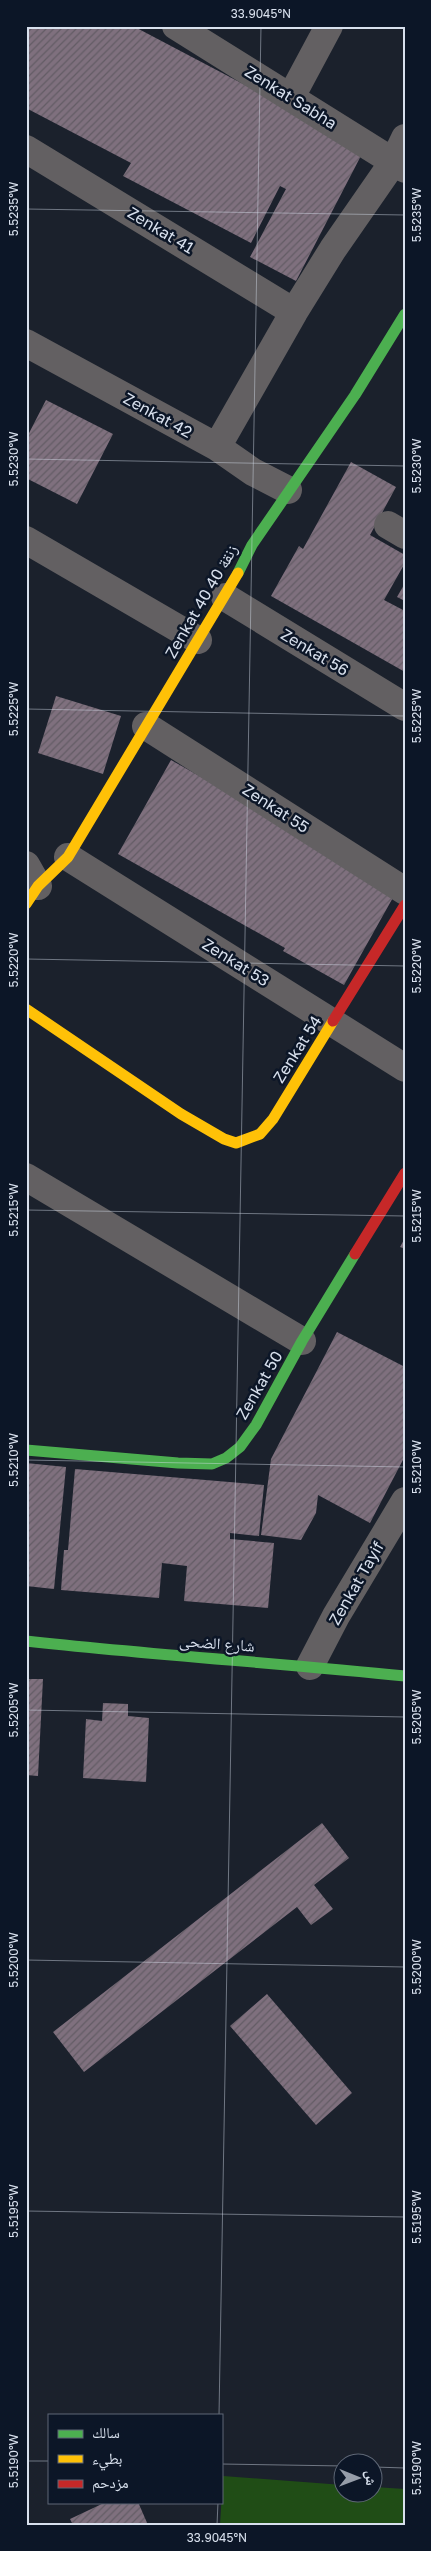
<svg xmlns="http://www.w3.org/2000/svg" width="431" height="2551" font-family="'Golos Text','Noto Naskh Arabic',sans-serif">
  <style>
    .grass { fill: #204d16 }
    .building { fill: url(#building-hatch) }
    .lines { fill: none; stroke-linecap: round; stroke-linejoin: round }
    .street { stroke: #636062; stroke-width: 28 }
    .fast { stroke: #4caf50; stroke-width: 11 }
    .slow { stroke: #ffc107; stroke-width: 11 }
    .jam { stroke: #c62828; stroke-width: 11 }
    .ticks { fill: none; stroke: #d8e0ed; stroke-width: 1; stroke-opacity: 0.45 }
    .labels { text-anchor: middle; stroke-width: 5; stroke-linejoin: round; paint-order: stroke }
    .street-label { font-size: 16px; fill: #d8e0ed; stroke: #0c1627 }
    .neatline { fill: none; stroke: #d8e0ed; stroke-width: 2 }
    .ticks-label { font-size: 12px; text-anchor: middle; fill: #d8e0ed }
  </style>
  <defs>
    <pattern id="building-hatch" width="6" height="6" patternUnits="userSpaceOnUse" patternTransform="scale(1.25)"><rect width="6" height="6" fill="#7f707e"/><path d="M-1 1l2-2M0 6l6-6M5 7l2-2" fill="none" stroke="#635c65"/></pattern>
  </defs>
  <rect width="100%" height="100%" fill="#1b212c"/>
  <path class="grass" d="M223 2476 343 2485 344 2494H374V2487L405 2489V2525H220Z"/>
  <path class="building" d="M26 26H133L365 148 296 281 250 257 286 189 280 186 251 243 123 176 131 163 26 108Z
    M46 400 113 434 77 504 26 478V439Z
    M351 462 396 487 370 535 405 555V563L384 600 405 611V672L271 596 299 546 303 549Z
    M405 583V601L397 597Z
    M56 696 121 716 103 774 38 753Z
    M171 760 343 857 395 894 344 985 283 951 285 948 118 854Z
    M405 1238V1249L400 1247Z
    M337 1332 405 1367V1456L370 1523 318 1495 316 1513 301 1540 261 1535 271 1459Z
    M26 1463 66 1467 54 1589 26 1586Z
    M75 1469 264 1485 259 1536 230 1533V1539L274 1543 268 1608 184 1601 187 1566 162 1563 159 1598 61 1590 64 1550H68Z
    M26 1679H43L38 1776 26 1775Z
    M103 1703 128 1704V1716L149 1718 146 1782 83 1778 86 1719 102 1721Z
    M322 1823 349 1858 314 1885 333 1909 311 1925 297 1907 84 2072 53 2032Z
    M267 1994 352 2093 316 2125 230 2026Z
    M106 2502H138L148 2525H73L70 2519Z"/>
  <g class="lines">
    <path class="street" d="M176 26 405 169
      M291 97 329 26
      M26 149 294 312
      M26 343 217 447 253 472 288 490
      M217 447 294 312 333 249 394 161 405 138
      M388 525 405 535
      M26 540 198 640
      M225 597 405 707
      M146 726 405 891
      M68 857 405 1068
      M26 865 38 886
      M26 1177 302 1341
      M310 1666 336 1616 405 1501"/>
    <path class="fast" d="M238 573 252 545 355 395 405 314
      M26 1450 178 1463 212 1464 226 1458 240 1447 256 1425 302 1341 355 1254
      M26 1641C152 1655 279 1663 405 1676"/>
    <path class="slow" d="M26 904 38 886 68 857 238 573
      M26 1009 181 1114 224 1139 236 1143 260 1134 273 1119 333 1021"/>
    <path class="jam" d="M333 1021 405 905
      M355 1254 405 1173"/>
  </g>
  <path class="ticks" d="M26 209 405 215M26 459 405 466M26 709 405 716M26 959 405 966M26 1210 405 1216M26 1460 405 1467M26 1710 405 1717M26 1960 405 1967M26 2211 405 2217M219 2415 261 26M26 2461H49M221 2464 344 2466M374 2467 405 2468M217 2525 218 2502"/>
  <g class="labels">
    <g class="street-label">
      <text transform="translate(291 97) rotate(32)" y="6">Zenkat Sabha</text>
      <text transform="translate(161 230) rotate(31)" y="6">Zenkat 41</text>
      <text transform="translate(158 415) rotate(29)" y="6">Zenkat 42</text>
      <text transform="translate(201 601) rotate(-60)" y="6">Zenkat 40 زنقة 40</text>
      <text transform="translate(315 652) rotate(31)" y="6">Zenkat 56</text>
      <text transform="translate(276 808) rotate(33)" y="6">Zenkat 55</text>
      <text transform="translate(236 962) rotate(32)" y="6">Zenkat 53</text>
      <text transform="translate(297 1049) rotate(-58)" y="6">Zenkat 54</text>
      <text transform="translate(259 1385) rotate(-60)" y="6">Zenkat 50</text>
      <text transform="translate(356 1583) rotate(-60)" y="6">Zenkat Tayif</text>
      <text transform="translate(217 1643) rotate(4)" y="6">شارع الضحى</text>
    </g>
  </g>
  <rect width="431" height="2551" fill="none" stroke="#0c1627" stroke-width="55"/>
  <rect x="48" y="2414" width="175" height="90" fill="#0c1627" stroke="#5e6776"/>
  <rect x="58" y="2430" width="25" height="8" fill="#4caf50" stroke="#5e6776"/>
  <text x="92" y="2438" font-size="15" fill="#d8e0ed">سالك</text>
  <rect x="58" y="2455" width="25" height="8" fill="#ffc107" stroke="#5e6776"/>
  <text x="92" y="2464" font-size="15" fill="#d8e0ed">بطيء</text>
  <rect x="58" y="2480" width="25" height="8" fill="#c62828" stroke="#5e6776"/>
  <text x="92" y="2488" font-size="15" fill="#d8e0ed">مزدحم</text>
  <g transform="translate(358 2478) rotate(91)"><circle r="24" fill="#0c1627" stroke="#5e6776"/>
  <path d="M0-4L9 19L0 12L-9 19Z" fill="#969da9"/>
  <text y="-8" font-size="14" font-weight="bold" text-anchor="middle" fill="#d8e0ed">ش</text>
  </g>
  <rect x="28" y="28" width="376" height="2496" class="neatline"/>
  <g class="ticks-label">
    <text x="261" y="18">33.9045°N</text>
    <text transform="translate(14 209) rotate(-90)" y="4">5.5235°W</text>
    <text transform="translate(417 215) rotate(-90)" y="4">5.5235°W</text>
    <text transform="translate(14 459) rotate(-90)" y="4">5.5230°W</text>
    <text transform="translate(417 466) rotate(-90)" y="4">5.5230°W</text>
    <text transform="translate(14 709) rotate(-90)" y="4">5.5225°W</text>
    <text transform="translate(417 716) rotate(-90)" y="4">5.5225°W</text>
    <text transform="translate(14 960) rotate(-90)" y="4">5.5220°W</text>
    <text transform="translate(417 966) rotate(-90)" y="4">5.5220°W</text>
    <text transform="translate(14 1210) rotate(-90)" y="4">5.5215°W</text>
    <text transform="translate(417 1216) rotate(-90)" y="4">5.5215°W</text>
    <text transform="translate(14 1460) rotate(-90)" y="4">5.5210°W</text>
    <text transform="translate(417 1467) rotate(-90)" y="4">5.5210°W</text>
    <text transform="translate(14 1710) rotate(-90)" y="4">5.5205°W</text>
    <text transform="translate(417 1717) rotate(-90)" y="4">5.5205°W</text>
    <text transform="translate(14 1960) rotate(-90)" y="4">5.5200°W</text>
    <text transform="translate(417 1967) rotate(-90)" y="4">5.5200°W</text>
    <text transform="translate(14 2211) rotate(-90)" y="4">5.5195°W</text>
    <text transform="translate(417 2217) rotate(-90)" y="4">5.5195°W</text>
    <text transform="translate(14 2461) rotate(-90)" y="4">5.5190°W</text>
    <text transform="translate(417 2468) rotate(-90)" y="4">5.5190°W</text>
    <text x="217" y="2542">33.9045°N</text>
  </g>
</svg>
